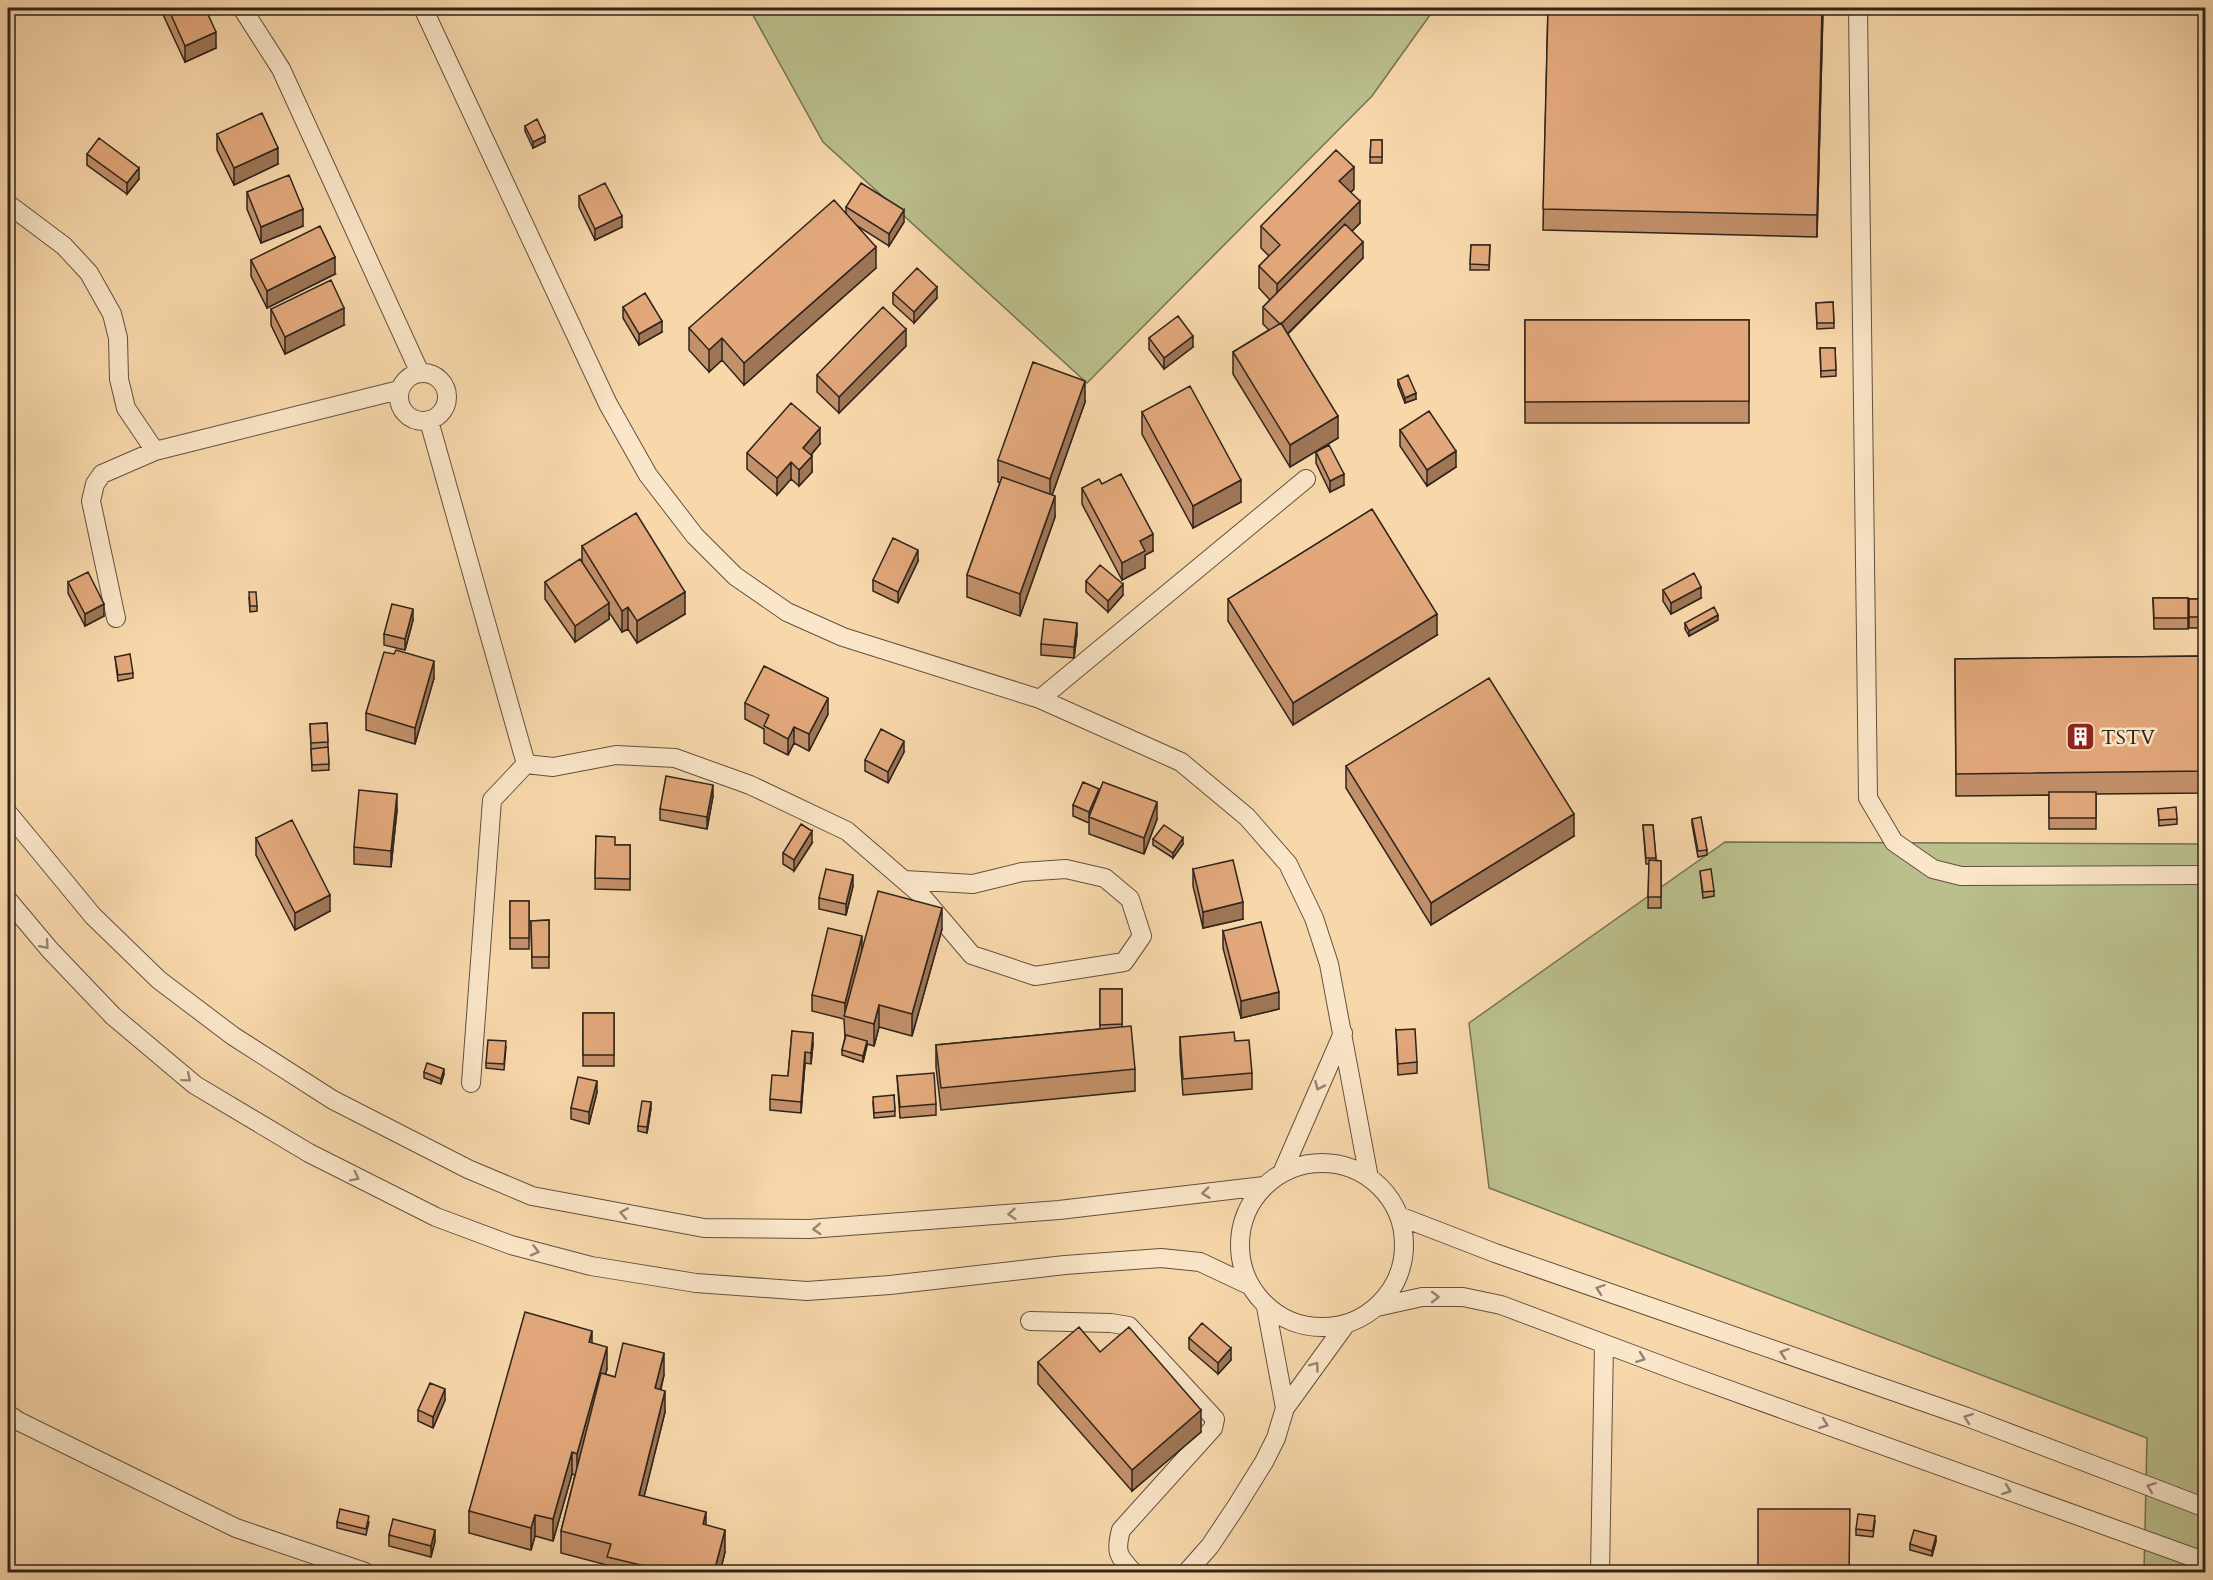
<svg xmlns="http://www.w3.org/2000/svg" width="2213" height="1580" font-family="Cardo,serif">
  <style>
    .green { fill: #babf8c; stroke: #747254; stroke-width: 1.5 }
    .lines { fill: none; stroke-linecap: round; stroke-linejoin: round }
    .minor-casing { stroke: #615140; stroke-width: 20 }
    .minor { stroke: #fae6c8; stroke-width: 18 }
    .wall { fill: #c2906a; stroke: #2f241c; stroke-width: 1.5 }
    .shaded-wall { fill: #9e7656; stroke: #2f241c; stroke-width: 1.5 }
    .building { fill: #e2a87b; stroke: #2f241c; stroke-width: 1.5 }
    .oneway { stroke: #948572 }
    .labels { text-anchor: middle; stroke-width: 5; stroke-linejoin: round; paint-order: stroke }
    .poi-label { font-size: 20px; fill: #2f241c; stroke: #fae6c8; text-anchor: start }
  </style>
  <rect width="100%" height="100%" fill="#f8d8ab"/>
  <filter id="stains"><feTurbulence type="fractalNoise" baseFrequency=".00333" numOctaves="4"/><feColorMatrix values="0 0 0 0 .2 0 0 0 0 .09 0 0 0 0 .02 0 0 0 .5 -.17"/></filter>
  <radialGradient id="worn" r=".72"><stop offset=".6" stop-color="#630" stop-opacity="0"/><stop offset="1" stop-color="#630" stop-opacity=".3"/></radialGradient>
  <path class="green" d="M749 8H1435L1372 96 1087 383 823 142Z
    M1725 842 2205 844V1572H2144L2147 1438 1489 1188 1469 1023Z"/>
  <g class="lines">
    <defs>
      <path id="minor" d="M242 8 281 69 420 373
        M423 8 608 404 648 475 695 536 735 576 787 612 843 637 1040 699 1181 762 1247 817 1288 864 1314 918 1329 964 1369 1178
        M1858 8 1868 798 1894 842 1933 869 1961 876 2206 875
        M8 204 64 246 89 273 112 314 118 338 119 379 126 408 155 451
        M399 397a24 24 0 1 1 48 0a24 24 0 1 1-48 0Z
        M429 421 526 764 553 767 616 755 675 758 750 785 847 831 920 894 972 955 1035 976 1124 962 1142 936 1130 899 1105 878 1066 869 1022 872 973 884 905 880
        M116 618 91 501 95 484 102 474 155 451 399 390
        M1040 699 1306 479
        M8 813 93 916 159 980 233 1036 333 1100 468 1169 532 1196 704 1228 809 1229 1059 1210 1264 1186
        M8 900 50 950 113 1016 195 1085 309 1153 436 1217 511 1245 591 1266 696 1283 807 1291 890 1285 1065 1265 1161 1258 1200 1262 1249 1285
        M471 1083 492 800 526 764
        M1240 1245a82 82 0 1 1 164 0a82 82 0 1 1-164 0Z
        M1282 1173 1343 1033
        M1399 1216 1495 1253 1967 1417 2206 1508
        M1266 1307 1285 1408
        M1377 1307 1422 1297H1463L1501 1305 1685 1374 2206 1562
        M1030 1321 1111 1323 1129 1326 1215 1419 1213 1428 1121 1530C1115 1552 1118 1556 1133 1572
        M8 1414 18 1421 236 1528 365 1572
        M1187 1572 1210 1546 1236 1507 1264 1462 1276 1438 1285 1408 1346 1324
        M1600 1572 1604 1344"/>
    </defs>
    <use href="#minor" class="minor-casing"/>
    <use href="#minor" class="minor"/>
  </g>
  <path class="wall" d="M160 8H205L216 48 185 62Z
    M1548 8H1823L1817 237 1543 230Z
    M525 126 545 142 533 148 525 131Z
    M217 134 278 164 234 185 217 150Z
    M1371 140H1382V163H1370Z
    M87 154 139 179 127 194 87 165Z
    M1354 189 1351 192 1360 223 1352 231 1363 258 1288 334 1338 438 1290 467 1233 374V352L1269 330 1263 324V307L1270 300 1259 288V266L1269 256 1261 248V226Z
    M247 192 303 226 261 243 247 209Z
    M579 196 622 227 595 240 579 207Z
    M846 207 904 222 889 246 856 225 876 268 744 385 722 360 709 372 689 350V328L846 213Z
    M1471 245H1490L1489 270H1470Z
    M251 260 335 274 267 308 251 276Z
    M893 293 937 298 914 323 893 304Z
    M1833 302 1834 328 1817 329 1816 303Z
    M623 307 662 332 639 345 623 318Z
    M271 309 344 325 285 354 271 325Z
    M1525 320H1749V423H1525Z
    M1149 338 1193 347 1164 369 1149 349Z
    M906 346 839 413 817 392V375Z
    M1820 348H1835L1836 376 1821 377Z
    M1398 380 1416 399 1405 403 1398 385Z
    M1085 402 1052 495 1055 517 1020 616 967 597V575L1000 483 998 482V460Z
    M1142 412 1241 502 1193 528 1142 434Z
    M1400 430 1456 467 1427 486 1400 446Z
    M820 444 811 455 812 472 799 486 791 479 777 495 747 469V453Z
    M1316 452 1344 485 1330 492 1316 463Z
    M1102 484 1153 551 1145 555V568L1122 580 1082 504V488Z
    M582 546 685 614 637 643 628 629 622 632 609 612V619L575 642 545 599V582L582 563Z
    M918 561 898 603 873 591V580Z
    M1086 581 1123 595 1108 612 1086 592Z
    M68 582 104 616 85 626 68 593Z
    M1663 590 1701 598 1671 614 1663 601Z
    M249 598 257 606V611L250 612Z
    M2153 598H2188V629H2154Z
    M1228 599 1437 635 1293 725 1228 621Z
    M2189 599H2205V628H2189Z
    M413 620 405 650 384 645V634Z
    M1718 620 1689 636 1685 629V623Z
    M1077 634 1074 658 1041 655V644Z
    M394 654 434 678 415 744 366 730V713Z
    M2205 656V793L2096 794V829H2049V795L1956 796 1955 659Z
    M115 657 133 673V678L118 681Z
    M745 703 828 714 809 751 794 743 788 755 764 743V729L745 719Z
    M327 723 329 770 312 771 310 724Z
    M904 752 888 783 865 771V760Z
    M1346 766 1574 836 1431 925 1346 788Z
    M713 796 707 829 660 820V809Z
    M1073 805 1157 819 1144 854 1089 834V822V823L1073 816Z
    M2158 809 2177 819V824L2159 826Z
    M397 810 391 867 354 864V847Z
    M1692 819 1707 850V855L1698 857 1692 824Z
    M1643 825H1653L1656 860 1661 861V908H1648L1649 864H1646Z
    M596 836 615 845H630V890L595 889Z
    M256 838 330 911 295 930 256 855Z
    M1153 839 1183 844 1173 858 1153 845Z
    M812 843 794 871 783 864V853Z
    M1193 869 1243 919 1203 928 1193 886Z
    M1700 871 1714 891V896L1703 898Z
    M853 886 846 915 819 909V898Z
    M510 901H529V949H510Z
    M549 920V968H532L531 921Z
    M942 929 912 1036 879 1027 874 1046 867 1044 863 1062 842 1055V1050L845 1038 844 1019 812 1011V995L862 950Z
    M1223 931 1279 1009 1241 1018 1223 948Z
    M1100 989H1122V1026L1135 1069V1091L941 1110 936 1067V1045L1100 1029Z
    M583 1013H614V1066H583Z
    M1396 1030 1417 1062V1073L1398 1075Z
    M792 1031 813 1044 811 1064 805 1063 801 1113 770 1110V1099L788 1076Z
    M1180 1037 1252 1073V1089L1183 1095 1180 1053Z
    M506 1047 504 1070 486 1068V1063Z
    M424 1072 444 1074 441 1084 424 1078Z
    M897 1076 936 1104V1115L900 1118Z
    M597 1092 589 1124 571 1119V1108Z
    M894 1095 895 1116 874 1118 873 1102Z
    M651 1108 647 1133 638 1131V1126Z
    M1189 1338 1231 1360 1218 1374 1189 1349Z
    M592 1343 607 1369 605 1374 615 1377 664 1375 661 1389 665 1412 644 1496 706 1525 725 1552 720 1572H607V1565L561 1553V1531L575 1475 572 1474 553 1541 535 1536 531 1550 469 1533V1511Z
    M1100 1352 1201 1432 1132 1491 1038 1384V1362Z
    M445 1400 433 1428 418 1421V1410Z
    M1875 1521 1873 1537 1856 1535V1529Z
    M337 1522H369L366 1535 337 1528Z
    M389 1535 435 1541 431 1557 389 1546Z
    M1936 1541 1932 1556 1910 1550V1544Z"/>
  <path class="shaded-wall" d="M1822 8H1823L1817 237V215Z
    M216 32V48L185 62V46Z
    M545 136V142L533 148V142Z
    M278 148V164L234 185V168Z
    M1354 167V189L1339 203V181Z
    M139 168V179L127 194V183Z
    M1360 201V223L1277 306V284Z
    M303 209V226L261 243V227Z
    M904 210V222L889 246V234Z
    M622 216V227L595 240V229Z
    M1363 242V258L1280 341V325Z
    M876 247V268L744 385V363Z
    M335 257V274L267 308V291Z
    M937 287V298L914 323V312Z
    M344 308V325L285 354V337Z
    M662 321V332L639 345V334Z
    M906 329V346L839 413V397Z
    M1193 336V347L1164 369V358Z
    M722 338V360L709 372V350Z
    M1085 381V402L1050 501V479Z
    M1416 393V399L1405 403V398Z
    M1338 416V438L1290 467V445Z
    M820 428V444L803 464V448Z
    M1456 451V467L1427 486V470Z
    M812 456V472L799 486V470Z
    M791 462V479L777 495V478Z
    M1344 474V485L1330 492V481Z
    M1241 480V502L1193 528V506Z
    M1055 496V517L1020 616V594Z
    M1153 534V551L1145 555V568L1122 580V563L1140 541Z
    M918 550V561L898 603V592Z
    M1123 584V595L1108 612V601Z
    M1701 587V598L1671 614V603Z
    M685 592V614L637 643V621Z
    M609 603V619L575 642V626Z
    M104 604V616L85 626V614Z
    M628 607V629L622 632V611Z
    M413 609V620L405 650V639Z
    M1437 614V635L1293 725V703Z
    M1718 615V620L1689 636V631Z
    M1077 623V634L1074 658V647Z
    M434 661V678L415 744V728Z
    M828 698V714L809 751V734Z
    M794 727V743L788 755V739Z
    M904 741V752L888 783V772Z
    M713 785V796L707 829V817Z
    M1099 789V800L1089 817V823V812Z
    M397 794V810L391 867V851Z
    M1157 802V819L1144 854V838Z
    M1574 814V836L1431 925V903Z
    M812 831V843L794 871V860Z
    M1183 838V844L1173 858V853Z
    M853 875V886L846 915V904Z
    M330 895V911L295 930V913Z
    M1243 902V919L1203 928V912Z
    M942 908V929L912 1036V1014Z
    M862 936V953L845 1017V1003Z
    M1279 992V1009L1241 1018V1001Z
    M879 1005V1027L874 1046V1024Z
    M813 1033V1044L811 1064V1053Z
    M867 1041V1046L863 1062V1056Z
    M805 1052V1063L801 1113V1102Z
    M444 1069V1074L441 1084V1079Z
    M597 1081V1092L589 1124V1112Z
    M651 1102V1108L647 1133V1127Z
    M592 1331V1353L589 1342Z
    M607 1347V1369L577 1476V1454Z
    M1231 1348V1360L1218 1374V1363Z
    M664 1353V1375L655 1410V1388Z
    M445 1389V1400L433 1428V1417Z
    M665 1391V1412L639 1517V1495Z
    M1201 1410V1432L1132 1491V1470Z
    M572 1452V1474L553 1541V1519Z
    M706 1512V1534L703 1524Z
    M535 1515V1536L531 1550V1528Z
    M435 1530V1541L431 1557V1546Z
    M725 1530V1552L720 1572H714Z
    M1936 1536V1541L1932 1556V1551Z"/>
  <path class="building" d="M168 8H205L216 32 185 46Z
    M1548 8H1822L1817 215 1543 209Z
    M262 113 278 148 234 168 217 134Z
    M537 119 545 136 533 142 525 126Z
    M99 138 139 168 127 183 87 154Z
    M1371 140H1382V157H1370Z
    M1336 150 1354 167 1339 181 1360 201 1277 284 1259 266 1280 245 1261 226Z
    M289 175 303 209 261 227 247 192Z
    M605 183 622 216 595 229 579 196Z
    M861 183 904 210 889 234 846 207Z
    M834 200 876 247 744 363 722 338 709 350 689 328Z
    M1345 224 1363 242 1282 323 1280 324 1263 307Z
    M320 226 335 257 267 291 251 260Z
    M1471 245H1490L1489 265 1470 264Z
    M917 268 937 287 914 312 893 293Z
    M331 280 344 308 285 337 271 309Z
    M645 293 662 321 639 334 623 307Z
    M1833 302 1834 323H1817L1816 303Z
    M883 307 906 329 839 397 817 375Z
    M1178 316 1193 336 1164 358 1149 338Z
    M1525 320H1749V401L1525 402Z
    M1281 323 1338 416 1290 445 1233 352Z
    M1820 348H1835L1836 370 1821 371Z
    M1033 362 1085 381 1050 479 998 460Z
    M1408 375 1416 393 1405 398 1398 380Z
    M1190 386 1241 480 1193 506 1142 412Z
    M791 403 820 428 803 448 812 456 799 470 791 462 777 478 747 453Z
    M1429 411 1456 451 1427 470 1400 430Z
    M1329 445 1344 474 1330 481 1316 452Z
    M1121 474 1153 534 1140 541 1145 551 1122 563 1082 488 1099 479 1102 484Z
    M1002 477 1055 496 1020 594 967 575Z
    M1372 509 1437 614 1293 703 1228 599Z
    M636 513 685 592 637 621 628 607 622 611 582 546Z
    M893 538 918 550 898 592 873 580Z
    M580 559 609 603 575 626 545 582Z
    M1100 565 1123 584 1108 601 1086 581Z
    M88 572 104 604 85 614 68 582Z
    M1694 573 1701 587 1671 603 1663 590Z
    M249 592H256L257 606H250Z
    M2153 598H2188V618H2154Z
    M2189 599H2205V617H2189Z
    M392 604 413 609 405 639 384 634Z
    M1714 607 1718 615 1689 631 1685 623Z
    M1044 619 1077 623 1074 647 1041 644Z
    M396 650 434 661 415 728 366 713 384 652 394 654Z
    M130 654 133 673 118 675 115 657Z
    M2205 656V771L1956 774 1955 659Z
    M764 666 828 698 809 734 794 727 788 739 764 726 769 715 745 703Z
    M1489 678 1574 814 1431 903 1346 766Z
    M327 723 328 742 311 743 310 724Z
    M881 729 904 741 888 772 865 760Z
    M328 747 329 764 312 765 311 749Z
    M666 776 713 785 707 817 660 809Z
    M1083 782 1099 789 1089 812 1073 805Z
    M1103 782 1157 802 1144 838 1089 817Z
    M359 790 397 794 391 851 354 847Z
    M2049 792H2096V818H2049Z
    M2176 807 2177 819 2159 820 2158 809Z
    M1701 817 1707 850 1698 851 1692 819Z
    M292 820 330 895 295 913 256 838Z
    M801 824 812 831 794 860 783 853Z
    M1164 825 1183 838 1173 853 1153 839Z
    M1643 825H1653L1656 858H1646Z
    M596 836 615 837V845H630V879L595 878Z
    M1233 860 1243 902 1203 912 1193 869Z
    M1649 860 1661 861V897H1648Z
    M826 869 853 875 846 904 819 898Z
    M1711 869 1714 891 1703 892 1700 871Z
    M878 891 942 908 912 1014 879 1005 874 1024 844 1016Z
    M510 901H529V938H510Z
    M549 920V957H532L531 921Z
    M1261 922 1279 992 1241 1001 1223 931Z
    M828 928 862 936 845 1003 812 995Z
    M1100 989H1122V1024L1100 1025Z
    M583 1013H614V1055H583Z
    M1131 1026 1135 1069 941 1088 936 1045Z
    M1415 1029 1417 1062 1398 1064 1396 1030Z
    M792 1031 813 1033 811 1053 805 1052 801 1102 770 1099 772 1075 788 1076Z
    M1234 1032 1235 1041 1249 1040 1252 1073 1183 1079 1180 1037Z
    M846 1035 867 1041 863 1056 842 1050Z
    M488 1040 506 1041 504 1064 486 1063Z
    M427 1063 444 1069 441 1079 424 1072Z
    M934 1073 936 1104 900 1107 897 1076Z
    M578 1077 597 1081 589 1112 571 1108Z
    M894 1095 895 1111 874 1113 873 1097Z
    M642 1101 651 1102 647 1127 638 1126Z
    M525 1312 592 1331 589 1342 607 1347 577 1454 572 1452 553 1519 535 1515 531 1528 469 1511Z
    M1202 1323 1231 1348 1218 1363 1189 1338Z
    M1079 1327 1100 1352 1129 1327 1201 1410 1132 1470 1038 1362Z
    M623 1343 664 1353 655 1388 665 1391 639 1495 706 1512 703 1524 725 1530 714 1572H670L607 1557 611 1544 561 1531 601 1373 615 1377Z
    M430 1383 445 1389 433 1417 418 1410Z
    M340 1509 369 1516 366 1529 337 1522Z
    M1758 1509H1850L1849 1572H1758Z
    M1858 1514 1875 1516 1873 1531 1856 1529Z
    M393 1519 435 1530 431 1546 389 1535Z
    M1914 1530 1936 1536 1932 1551 1910 1544Z"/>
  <defs><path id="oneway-chevron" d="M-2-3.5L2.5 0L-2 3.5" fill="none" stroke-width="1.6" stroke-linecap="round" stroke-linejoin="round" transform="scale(1.5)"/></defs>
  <g class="oneway">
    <use href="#oneway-chevron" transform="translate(45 945) rotate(49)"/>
    <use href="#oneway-chevron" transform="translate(187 1078) rotate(40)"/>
    <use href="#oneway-chevron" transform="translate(1319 1086) rotate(114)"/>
    <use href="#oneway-chevron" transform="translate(355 1177) rotate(27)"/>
    <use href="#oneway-chevron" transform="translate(1206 1193) rotate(173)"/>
    <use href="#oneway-chevron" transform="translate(624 1213) rotate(-169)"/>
    <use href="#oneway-chevron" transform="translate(1012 1214) rotate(175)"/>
    <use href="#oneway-chevron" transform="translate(817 1229) rotate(177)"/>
    <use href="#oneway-chevron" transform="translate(535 1251) rotate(14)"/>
    <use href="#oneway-chevron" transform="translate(1600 1289) rotate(-161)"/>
    <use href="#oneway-chevron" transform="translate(1435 1297)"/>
    <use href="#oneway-chevron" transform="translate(1784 1353) rotate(-161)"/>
    <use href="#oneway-chevron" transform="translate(1641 1358) rotate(21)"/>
    <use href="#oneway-chevron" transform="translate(1315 1366) rotate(-54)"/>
    <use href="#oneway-chevron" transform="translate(1968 1418) rotate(-160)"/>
    <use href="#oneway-chevron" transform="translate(1824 1424) rotate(20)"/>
    <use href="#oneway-chevron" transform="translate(2151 1487) rotate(-159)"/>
    <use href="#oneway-chevron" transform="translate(2007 1490) rotate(20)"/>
  </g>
  <defs>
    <symbol id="building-square" viewBox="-11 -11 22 22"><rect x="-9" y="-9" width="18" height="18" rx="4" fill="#8f2418" stroke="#fae6c8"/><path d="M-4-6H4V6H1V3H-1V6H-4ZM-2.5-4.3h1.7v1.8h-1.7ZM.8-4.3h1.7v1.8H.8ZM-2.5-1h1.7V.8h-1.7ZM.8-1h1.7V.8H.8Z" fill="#fff"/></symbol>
  </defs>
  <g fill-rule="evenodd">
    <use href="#building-square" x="2064" y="720" width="33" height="33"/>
  </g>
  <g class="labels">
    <g class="poi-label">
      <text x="2101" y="744">TSTV</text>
    </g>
  </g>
  <rect width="2213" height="1580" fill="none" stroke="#f8d8ab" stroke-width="30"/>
  <rect x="9" y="9" width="2195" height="1562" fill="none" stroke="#2f241c" stroke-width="3"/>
  <rect x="15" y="15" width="2183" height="1550" fill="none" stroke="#2f241c" stroke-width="1.5"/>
  <rect width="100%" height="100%" filter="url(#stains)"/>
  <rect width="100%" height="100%" fill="url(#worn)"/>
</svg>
